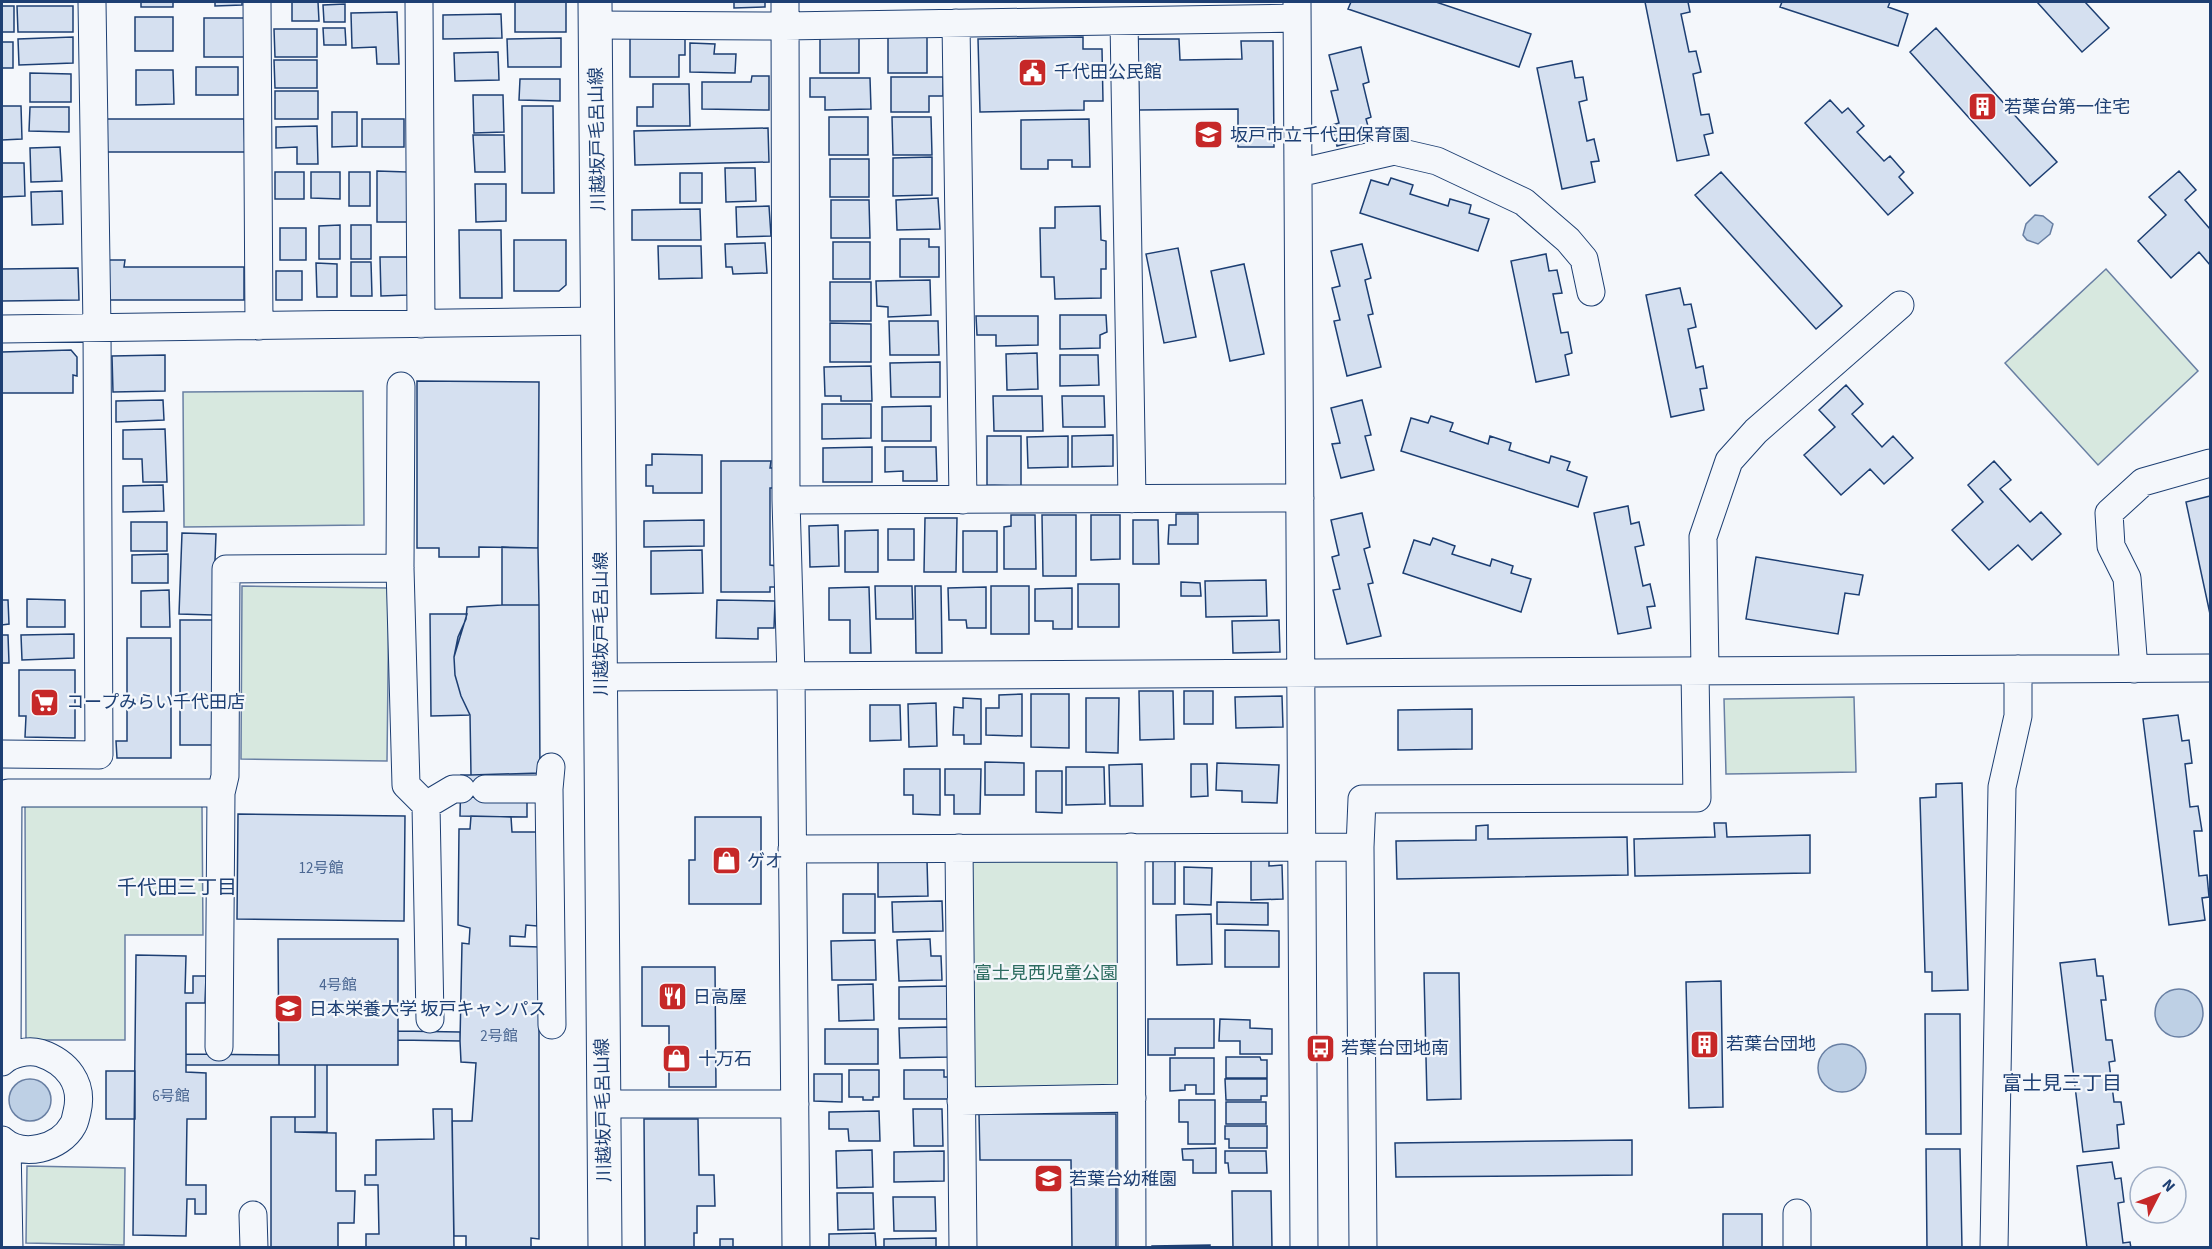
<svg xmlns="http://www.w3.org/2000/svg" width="2212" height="1249" font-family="'Source Sans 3','Noto Sans JP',sans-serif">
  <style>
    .green { fill: #d7e8df; stroke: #687fa3; stroke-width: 1.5 }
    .water { fill: #bed0e5; stroke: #687fa3; stroke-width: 1.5 }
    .building { fill: #d5e0f0; stroke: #1d3f73; stroke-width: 1.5 }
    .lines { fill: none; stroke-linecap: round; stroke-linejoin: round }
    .minor-casing { stroke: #1d3f73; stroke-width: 29 }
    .major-casing { stroke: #1d3f73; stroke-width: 35 }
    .minor { stroke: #f4f7fb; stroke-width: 27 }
    .major { stroke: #f4f7fb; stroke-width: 33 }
    .labels { text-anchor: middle; stroke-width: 4.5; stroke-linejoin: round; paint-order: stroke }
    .number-label { font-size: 15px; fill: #4b6792 }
    .poi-label { font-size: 18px; fill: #1d3f73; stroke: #f4f7fb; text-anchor: start }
    .street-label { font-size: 18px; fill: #1d3f73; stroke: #f4f7fb }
    .park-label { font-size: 18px; fill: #2c6c60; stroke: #f4f7fb }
    .neighbourhood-label { font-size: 20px; fill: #1d3f73; stroke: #f4f7fb }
  </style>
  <rect width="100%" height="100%" fill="#f4f7fb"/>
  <path class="green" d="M2106 269 2198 371 2098 465 2005 363Z
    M363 391 364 525 184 527 183 392Z
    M242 586 389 588 387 761 241 759Z
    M1854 697 1856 772 1726 774 1724 699Z
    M25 806H202L203 935H125V1040H26Z
    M1131 847 1132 1098 961 1101 959 848Z
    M27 1166 125 1168 124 1245 26 1243Z"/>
  <path class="water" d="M2035 215 2043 216 2053 224 2050 234 2038 244 2027 240 2023 235 2026 224Z
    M2155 1013a24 24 0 1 1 48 0a24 24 0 1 1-48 0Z
    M1818 1068a24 24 0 1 1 48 0a24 24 0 1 1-48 0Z
    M9 1100a21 21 0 1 1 42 0a21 21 0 1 1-42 0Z"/>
  <path class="building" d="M141 2H173V7H141Z
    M215 2H242V5L215 6Z
    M292 2H318L319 21H292Z
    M515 2H566V32H515Z
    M734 2H765V7L734 8Z
    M1351 2H1436L1531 34 1519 67 1348 9Z
    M1645 2H1688L1690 12 1681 14 1689 52 1696 51 1701 72 1693 74 1701 115 1709 114 1713 133 1704 135 1709 155 1677 161Z
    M1782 2H1890L1888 7 1908 14 1898 46 1780 7Z
    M2037 2H2085L2109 28 2082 52Z
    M345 4V22H324L323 5Z
    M2 6H14V32H2Z
    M17 6H73V32H18Z
    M397 12 399 64H377L376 47 352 48 351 13Z
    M501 14 502 38 443 39V15Z
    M135 17H173V51H135Z
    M204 18H244V57H204Z
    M323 28H345L346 45H324Z
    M1936 28 2057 162 2030 186 1910 52Z
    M274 29H317V57H275Z
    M927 34V73H888V35Z
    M630 35H685V55H679V77H630Z
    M820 35H859V73H820Z
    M73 37V63L19 65 18 39Z
    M1083 37V49H1102L1103 101H1084V110L980 112 978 39Z
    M561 38V67H508L507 39Z
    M1138 39H1179L1180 60 1242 59 1241 41H1273L1274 147H1238V109L1139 110Z
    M2 42H13V68H2Z
    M690 43 715 44 714 54H736L735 73 690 72Z
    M1361 47 1369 82 1363 84 1371 117 1366 119 1371 137 1337 146 1332 125 1339 123 1331 91 1338 90 1329 55Z
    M498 52 499 80 455 81 454 53Z
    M274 60H317V88H275Z
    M1572 61 1575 78 1583 77 1587 100 1579 102 1587 141 1594 139 1599 161 1591 162 1595 182 1562 189 1537 68Z
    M196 67H238V95H196Z
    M136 70H173L174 104 136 105Z
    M30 73 71 74V102H30Z
    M752 76H769V110L702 109V82H751Z
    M891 77H943V96H929V112H891Z
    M810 78H870L871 109 825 110V97H810Z
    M520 79H560V101L519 100Z
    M653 84H689L690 126H637V107H653Z
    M275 91H318V119H275Z
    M473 95H503L504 132 474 133Z
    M1830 100 1842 113 1848 108 1864 126 1857 132 1884 161 1890 156 1904 172 1899 177 1913 193 1888 215 1805 123Z
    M2 106H21L22 139 2 140Z
    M522 106H553L554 193H522Z
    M30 107H69V132L29 131Z
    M332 112H357V146L332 147Z
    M829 117H868V155H829Z
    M892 117H931L932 155H893Z
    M106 119H244L245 152H106Z
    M362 119H404V147H362Z
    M1089 119 1090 167H1072V160H1048V169H1021V120Z
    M317 126 318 164H297V147L276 148V127Z
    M768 128 769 162 635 165 634 131Z
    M473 135H504L505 172H475Z
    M60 147 62 181 31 182 30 148Z
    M932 157V195L893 196V158Z
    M830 159H869V197H830Z
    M2 163H24L25 196 2 197Z
    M725 168H755L756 201 726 202Z
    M377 171 407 172V222H377Z
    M2179 171 2196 190 2185 200 2210 229V265L2199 252 2171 278 2138 241 2166 215 2149 197Z
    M275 172H304V199H275Z
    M311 172H340V199L311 198Z
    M349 172H370V206H349Z
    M1721 172 1842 306 1816 329 1695 195Z
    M680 173H702V203H680Z
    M1391 178 1413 185 1410 194 1448 206 1450 199 1471 205 1469 213 1489 219 1478 251 1360 213 1371 180 1388 185Z
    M475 184H506V221L476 222Z
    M62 191 63 224 32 225 31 192Z
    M938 198 940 229 897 230 896 200Z
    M831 200H869L870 238H831Z
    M769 206 771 236 737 237 736 207Z
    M1100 206 1101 240 1106 241V269H1101V298L1055 299 1054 277H1041L1040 228H1055V207Z
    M700 209 701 240H632V210Z
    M340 225V259H319V226Z
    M351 225H371V259H351Z
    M280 228H306V260H280Z
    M459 230H501L502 298H460Z
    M900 239H929V247H939V277H900Z
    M514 240H566V285L559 291H514Z
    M833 242H870V279H833Z
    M765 243 767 273 733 274 732 267H726L725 244Z
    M1362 244 1371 278 1365 280 1373 314 1368 315 1381 367 1347 376 1334 321 1340 320 1332 288 1340 286 1331 251Z
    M658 246H701L702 278 659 279Z
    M1178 248 1196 337 1164 343 1146 254Z
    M1546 254 1549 271 1557 270 1562 293 1553 294 1561 333 1568 332 1572 353 1565 355 1569 375 1536 382 1511 261Z
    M380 257H407L408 295 381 296Z
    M107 260H125L124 267H244V300H106Z
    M351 262H371L372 296H351Z
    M316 263 337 264V297H317Z
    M1244 264 1264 354 1230 361 1211 271Z
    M78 268 79 300 2 301V269Z
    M276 271H302V300H276Z
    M930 280 931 315 888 317V307L877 306 876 281Z
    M830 282H871V321H830Z
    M1680 288 1684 305 1691 304 1696 327 1688 329 1696 368 1703 366 1707 388 1700 389 1704 410 1671 417 1646 295Z
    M1060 315H1106L1107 332 1100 335V348L1060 349Z
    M976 316H1038V345L996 346V335H977Z
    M889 321H938L939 355H890Z
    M830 323 871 324V362H830Z
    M71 350 77 357V376L73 375V393H2V352Z
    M1037 353 1038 389 1007 390 1006 354Z
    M165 355V391L113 392 112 356Z
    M1060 355H1098L1099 385 1060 386Z
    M940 362V397H891L890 363Z
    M871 366 872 401H841V396H825L824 367Z
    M417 381 539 382 538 548 479 547V557H439V548H417Z
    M1846 385 1863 404 1852 414 1882 447 1893 436 1913 458 1884 484 1870 469 1841 495 1804 455 1835 427 1819 410Z
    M993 396H1042L1043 431H994Z
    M1062 396H1104L1105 427H1063Z
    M163 400 164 420 116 422V401Z
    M1362 400 1371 435 1365 436 1374 470 1341 478 1332 444 1340 443 1331 408Z
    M822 404H871V438L822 439Z
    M931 406V441H882V407Z
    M1431 416 1453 423 1450 431 1488 444 1490 436 1511 443 1509 450 1549 463 1551 456 1570 462 1567 470 1587 477 1578 507 1401 451 1411 418 1428 423Z
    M165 429 167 482H143L142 459H123V430Z
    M1113 435V466L1072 467V436Z
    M987 436H1021V486L987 485Z
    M1068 436V467L1028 468 1027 437Z
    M872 447V482H823V448Z
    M885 447H936L937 481H903V471L885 472Z
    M652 454 702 455V493H653V486H646V465H652Z
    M721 461H771L770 468H778V488H770V565L777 566V587H770V592H721Z
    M1994 461 2011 480 2000 489 2030 522 2041 512 2061 534 2032 560 2018 545 1989 570 1952 530 1983 502 1968 485Z
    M163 485 164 511 123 512V486Z
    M2210 496V614L2186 502Z
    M1628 506 1631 524 1639 522 1644 545 1635 547 1643 586 1650 584 1655 606 1647 607 1651 628 1618 634 1594 513Z
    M1362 513 1370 547 1364 549 1373 583 1368 584 1381 636 1347 644 1333 590 1340 589 1332 557 1339 555 1331 520Z
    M1176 514H1198V544H1168L1169 525H1176Z
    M1011 515H1035L1036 569H1004V527L1011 526Z
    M1042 515H1076V576H1043Z
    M1091 515H1120V559L1091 560Z
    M925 518H957L956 572H924Z
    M704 520V546L644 547V521Z
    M1133 520H1158L1159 564H1133Z
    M131 522H167V551H131Z
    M838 525 839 566 810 567 809 526Z
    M888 529H914V560H888Z
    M878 530V572H845V531Z
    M963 531H997V572H963Z
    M182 533 216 534 213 615 179 614Z
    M1433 538 1455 546 1452 554 1490 566 1492 559 1513 566 1511 573 1531 579 1521 612 1403 573 1414 540 1430 545Z
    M502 547 538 548 539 605H502Z
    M702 550 703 593 651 594V551Z
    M168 554V583H132V555Z
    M1756 557 1863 575 1859 595 1845 593 1838 634 1746 619Z
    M1266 580 1267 616 1206 617 1205 581Z
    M1181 582 1200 583 1201 596H1181Z
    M1078 584H1119V627H1078Z
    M875 586H912L913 619H876Z
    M915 586H941L942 653H916Z
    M991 586H1029V634H991Z
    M869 587 871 653H850V620H829V588Z
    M986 587V628H967L966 620H949L948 588Z
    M1072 588V629H1053V621H1035V589Z
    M169 590 170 627H141V591Z
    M27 599 65 600V627H27Z
    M2 600H8L9 624 2 625Z
    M717 600 775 601 774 628H758V639L716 638Z
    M502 605H539L540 773 471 775 470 715 461 696 455 675 454 657 458 637 466 619 467 607Z
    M430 614H467L454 657 455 675 461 696 470 715 431 716Z
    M180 620H214V745H180Z
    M1279 620 1280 652 1233 653 1232 621Z
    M74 634V658L22 660 21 635Z
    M2 635H8L9 663H2Z
    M127 638H171V758H117L116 741H127Z
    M19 670H75V738L25 737 26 716H19Z
    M1139 691H1173L1174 739 1140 740Z
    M1184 691H1213V724H1184Z
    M1022 694V736L986 735V708H999V695Z
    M1031 694H1069V748L1031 747Z
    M1282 696 1283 727 1236 728 1235 697Z
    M963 698 981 699V744H964V735H953L954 707 963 708Z
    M1086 698H1119L1118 753 1086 752Z
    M936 703 937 746 909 747 908 704Z
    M870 705H900L901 740 870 741Z
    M1472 709V749L1398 750V710Z
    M2178 715 2182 741 2189 740 2192 763 2185 764 2190 807 2198 806 2202 831H2194L2199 876 2207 875 2209 897 2202 898 2205 920 2169 925 2143 719Z
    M985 762 1024 763V795H985Z
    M1217 763 1279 765 1277 803 1242 802V791L1216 790Z
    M1142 764 1143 806H1110L1109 765Z
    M1191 764H1207L1208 796 1191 797Z
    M1066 767H1104L1105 804 1066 805Z
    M904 769H940V815L913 814V795H904Z
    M945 769H981L980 814H954V795H945Z
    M1036 771H1062V813L1036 812Z
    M461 775H485V796L527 797V817L460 816Z
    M1962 783 1968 990 1932 991V972H1925L1920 798 1936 797V784Z
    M238 814 405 816 404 921 237 919Z
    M471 816 511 817 512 832H537V926L526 925 525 937 510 936V946L539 947V1239L531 1238V1248H466V1236H454L452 1121H472L476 1063 461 1062 460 1041 462 943 469 944 470 928 458 925 459 829H470Z
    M695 817H761V904H689V860H695Z
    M1714 823H1726L1727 837 1810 835V873L1635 876 1634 839 1715 837Z
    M1488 825V839L1627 837 1628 875 1397 879 1396 841 1476 840V826Z
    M1251 855H1269V866L1282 865 1283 899 1251 900Z
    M1153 860H1175V904H1153Z
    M927 861 928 896 878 897V862Z
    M1184 867 1212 868 1211 905 1184 904Z
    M843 894H875V933H843Z
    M942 901 943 931 893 932 892 902Z
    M1217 902 1268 903V925L1217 924Z
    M1211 914 1212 964 1177 965 1176 915Z
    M1225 930 1279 931V967H1225Z
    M278 939H398V1065H279Z
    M930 939 931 956H941L942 980 899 981 897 940Z
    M875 940 876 980H832L831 941Z
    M136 955 186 956 185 993H193V976H206L205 1003H186V1072L206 1073V1119H187L186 1185H206V1214H195V1199H187L186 1236 133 1235Z
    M2095 959 2097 976H2103L2106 1000H2101L2106 1040H2112L2115 1061 2109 1062 2114 1102H2121L2124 1124 2117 1125 2119 1148 2083 1152 2060 963Z
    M642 967H715L716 1087H669V1026H642Z
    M1424 973H1459L1461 1099 1427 1100Z
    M1721 981 1723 1107 1689 1108 1686 982Z
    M873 984 874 1020 839 1021 838 985Z
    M949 986 950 1019H899V987Z
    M1925 1014H1960L1961 1134H1926Z
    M1148 1019H1214V1048H1175V1055H1148Z
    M1220 1019 1250 1020V1028L1272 1029V1054H1240V1041H1219Z
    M949 1027 950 1057 900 1058 899 1028Z
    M825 1029H878V1064H825Z
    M398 1031 460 1032V1041L398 1040Z
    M186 1054 279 1055V1065H186Z
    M1226 1057H1260L1261 1060H1267V1078H1226Z
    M1170 1058H1214V1094H1196V1085H1185V1090L1170 1091Z
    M315 1065H327V1132H295V1117H315Z
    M849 1070H879V1097H873V1100H863V1097H849Z
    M904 1070H944V1077H950V1099H904Z
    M106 1071H135V1119H106Z
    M814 1074H842V1102L814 1101Z
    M1225 1079H1267V1096H1261V1100H1226Z
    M1179 1100H1215V1144H1188V1122H1179Z
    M1226 1102H1266V1124H1226Z
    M433 1109H452L454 1248H366V1234H379L378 1185H365V1175H376V1140L434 1139Z
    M913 1109H942L943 1146H914Z
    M879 1111 880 1141H849L848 1129H829V1112Z
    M979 1114H1116V1248H1072L1071 1160H980Z
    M271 1117H295V1132L336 1133V1191H355L354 1223H338V1248H271Z
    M644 1119H698L699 1175H714L715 1206H697V1233H694V1248H645Z
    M1225 1126H1267V1148H1229V1139H1225Z
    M1632 1140V1175L1396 1177 1395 1143Z
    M1216 1148V1173H1193V1160H1183L1182 1149Z
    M1926 1149H1960L1962 1248H1927Z
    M872 1150 873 1187 837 1188 836 1151Z
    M944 1151V1181L894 1182V1152Z
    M1225 1151H1266L1267 1173H1229L1228 1163H1225Z
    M2112 1162 2115 1179 2121 1178 2124 1202 2118 1203 2123 1243 2130 1242 2131 1248H2087L2077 1166Z
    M1232 1191H1271L1272 1248H1233Z
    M837 1193H873L874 1229 838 1230Z
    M893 1197H935L936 1231H894Z
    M1723 1214H1762V1248H1723Z
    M875 1233 876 1248H829V1234Z
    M936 1238V1248H884V1239Z
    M720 1239H733V1248H720Z
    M1210 1245V1248H1152V1246Z"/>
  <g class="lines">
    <defs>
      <path id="minor" d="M257 2 259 326
        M419 2 421 324
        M785 2 786 500 791 676 796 1248
        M1297 2 1304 1248
        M1124 21 1132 499
        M956 23 963 500
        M596 25 785 26 1297 18
        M1298 173 1394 151 1437 161 1524 202 1568 240 1584 259 1591 292
        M2 329 599 321
        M401 386 400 568 406 785 426 805 430 1019
        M786 500 1300 498
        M2134 669 2127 578 2111 546 2109 513 2143 482 2210 463
        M1705 671 1703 537 1729 461 1756 431 1900 305
        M602 677 2210 668
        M2 754 99 755 97 328 92 2
        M551 767 549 789 552 1025
        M485 789H549
        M426 805 453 789H461
        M1131 847 1132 1248
        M1360 847 1363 1248
        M959 848 963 1248
        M792 849 1360 847 1362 799 1697 798 1695 671
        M219 1047 221 793 225 776 226 569 400 568
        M7 1056 8 793H221
        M2 1062C11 1053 28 1050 40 1053 67 1062 84 1083 77 1112 76 1116 75 1122 73 1125 60 1149 22 1158 2 1140
        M961 1101 1132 1098
        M603 1104H795
        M7 1145 9 1248
        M1797 1213V1248
        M253 1215 254 1248
        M1994 1248 2002 787 2018 716V669"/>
      <path id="major" d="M595 2 605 1248"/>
    </defs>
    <use href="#minor" class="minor-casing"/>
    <use href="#major" class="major-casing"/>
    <use href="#minor" class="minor"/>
    <use href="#major" class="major"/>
  </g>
  <defs>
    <symbol id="civic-square" viewBox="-11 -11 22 22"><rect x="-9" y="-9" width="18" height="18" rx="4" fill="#c62828" stroke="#f4f7fb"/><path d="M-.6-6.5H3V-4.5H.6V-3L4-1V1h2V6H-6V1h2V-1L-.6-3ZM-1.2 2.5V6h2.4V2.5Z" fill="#fff"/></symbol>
    <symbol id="building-square" viewBox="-11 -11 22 22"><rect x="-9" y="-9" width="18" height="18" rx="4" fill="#c62828" stroke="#f4f7fb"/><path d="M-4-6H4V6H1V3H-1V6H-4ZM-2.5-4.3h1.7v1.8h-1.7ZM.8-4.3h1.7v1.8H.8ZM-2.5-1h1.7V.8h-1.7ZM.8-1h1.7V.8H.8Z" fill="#fff"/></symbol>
    <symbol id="school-square" viewBox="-11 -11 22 22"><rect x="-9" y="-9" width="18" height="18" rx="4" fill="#c62828" stroke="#f4f7fb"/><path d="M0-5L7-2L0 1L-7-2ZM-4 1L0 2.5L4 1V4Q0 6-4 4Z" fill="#fff"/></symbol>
    <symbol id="supermarket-square" viewBox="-11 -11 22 22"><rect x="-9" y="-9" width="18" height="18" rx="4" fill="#c62828" stroke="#f4f7fb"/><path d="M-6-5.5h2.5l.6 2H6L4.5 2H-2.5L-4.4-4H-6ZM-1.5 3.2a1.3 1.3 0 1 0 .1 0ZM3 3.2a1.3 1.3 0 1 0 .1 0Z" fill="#fff"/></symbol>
    <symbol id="shop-square" viewBox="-11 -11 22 22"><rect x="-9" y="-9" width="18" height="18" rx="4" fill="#c62828" stroke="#f4f7fb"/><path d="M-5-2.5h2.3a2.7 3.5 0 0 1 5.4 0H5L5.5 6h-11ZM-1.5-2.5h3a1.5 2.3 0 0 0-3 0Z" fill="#fff"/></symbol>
    <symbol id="restaurant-square" viewBox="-11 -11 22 22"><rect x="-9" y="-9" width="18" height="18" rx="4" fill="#c62828" stroke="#f4f7fb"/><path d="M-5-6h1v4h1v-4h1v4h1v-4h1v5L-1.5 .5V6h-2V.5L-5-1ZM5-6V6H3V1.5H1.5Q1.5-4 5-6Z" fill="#fff"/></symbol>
    <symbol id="university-square" viewBox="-11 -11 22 22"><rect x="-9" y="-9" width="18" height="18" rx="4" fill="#c62828" stroke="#f4f7fb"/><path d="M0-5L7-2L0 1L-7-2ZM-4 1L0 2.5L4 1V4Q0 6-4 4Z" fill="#fff"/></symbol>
    <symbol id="bus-square" viewBox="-11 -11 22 22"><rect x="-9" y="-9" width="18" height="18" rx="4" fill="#c62828" stroke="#f4f7fb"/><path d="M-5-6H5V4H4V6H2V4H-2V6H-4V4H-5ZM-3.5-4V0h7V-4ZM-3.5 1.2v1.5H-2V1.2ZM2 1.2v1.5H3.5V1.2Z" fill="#fff"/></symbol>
  </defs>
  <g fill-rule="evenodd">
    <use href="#civic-square" x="1016" y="56" width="33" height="33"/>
    <use href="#building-square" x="1966" y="90" width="33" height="33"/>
    <use href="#school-square" x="1192" y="118" width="33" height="33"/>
    <use href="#supermarket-square" x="28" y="686" width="33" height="33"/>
    <use href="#shop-square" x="710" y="844" width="33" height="33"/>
    <use href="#restaurant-square" x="656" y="980" width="33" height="33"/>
    <use href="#university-square" x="272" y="992" width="33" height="33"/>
    <use href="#building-square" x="1688" y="1028" width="33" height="33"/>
    <use href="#bus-square" x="1304" y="1032" width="33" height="33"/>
    <use href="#shop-square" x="660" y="1042" width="33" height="33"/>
    <use href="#school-square" x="1032" y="1162" width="33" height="33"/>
  </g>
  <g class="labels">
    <g class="number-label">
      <text x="321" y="873">12号館</text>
      <text x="338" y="990">4号館</text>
      <text x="499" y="1041">2号館</text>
      <text x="171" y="1101">6号館</text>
    </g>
    <g class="poi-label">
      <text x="1054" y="78">千代田公民館</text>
      <text x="2004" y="113">若葉台第一住宅</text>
      <text x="1230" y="141">坂戸市立千代田保育園</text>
      <text x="66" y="708">コープみらい千代田店</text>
      <text x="747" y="867">ゲオ</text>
      <text x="693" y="1003">日高屋</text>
      <text x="309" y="1015">日本栄養大学 坂戸キャンパス</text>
      <text x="1726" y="1050">若葉台団地</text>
      <text x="1341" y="1054">若葉台団地南</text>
      <text x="698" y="1065">十万石</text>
      <text x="1069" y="1185">若葉台幼稚園</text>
    </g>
    <g class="street-label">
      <text transform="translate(597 139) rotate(-91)" y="6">川越坂戸毛呂山線</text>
      <text transform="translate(601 624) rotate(-90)" y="6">川越坂戸毛呂山線</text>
      <text transform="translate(603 1110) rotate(-91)" y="6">川越坂戸毛呂山線</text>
    </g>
    <g class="park-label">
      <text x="1046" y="979">富士見西児童公園</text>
    </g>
    <g class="neighbourhood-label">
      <text x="177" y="894">千代田三丁目</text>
      <text x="2062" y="1090">富士見三丁目</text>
    </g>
  </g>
  <rect width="2212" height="1249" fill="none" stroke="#1d3f73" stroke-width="6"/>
  <g transform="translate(2158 1195) rotate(48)"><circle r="28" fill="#f4f7fb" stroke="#9eadc5" stroke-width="1.5"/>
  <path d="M0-4.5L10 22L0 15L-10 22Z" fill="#c62828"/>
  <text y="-9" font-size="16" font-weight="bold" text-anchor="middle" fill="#1d3f73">N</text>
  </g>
</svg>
